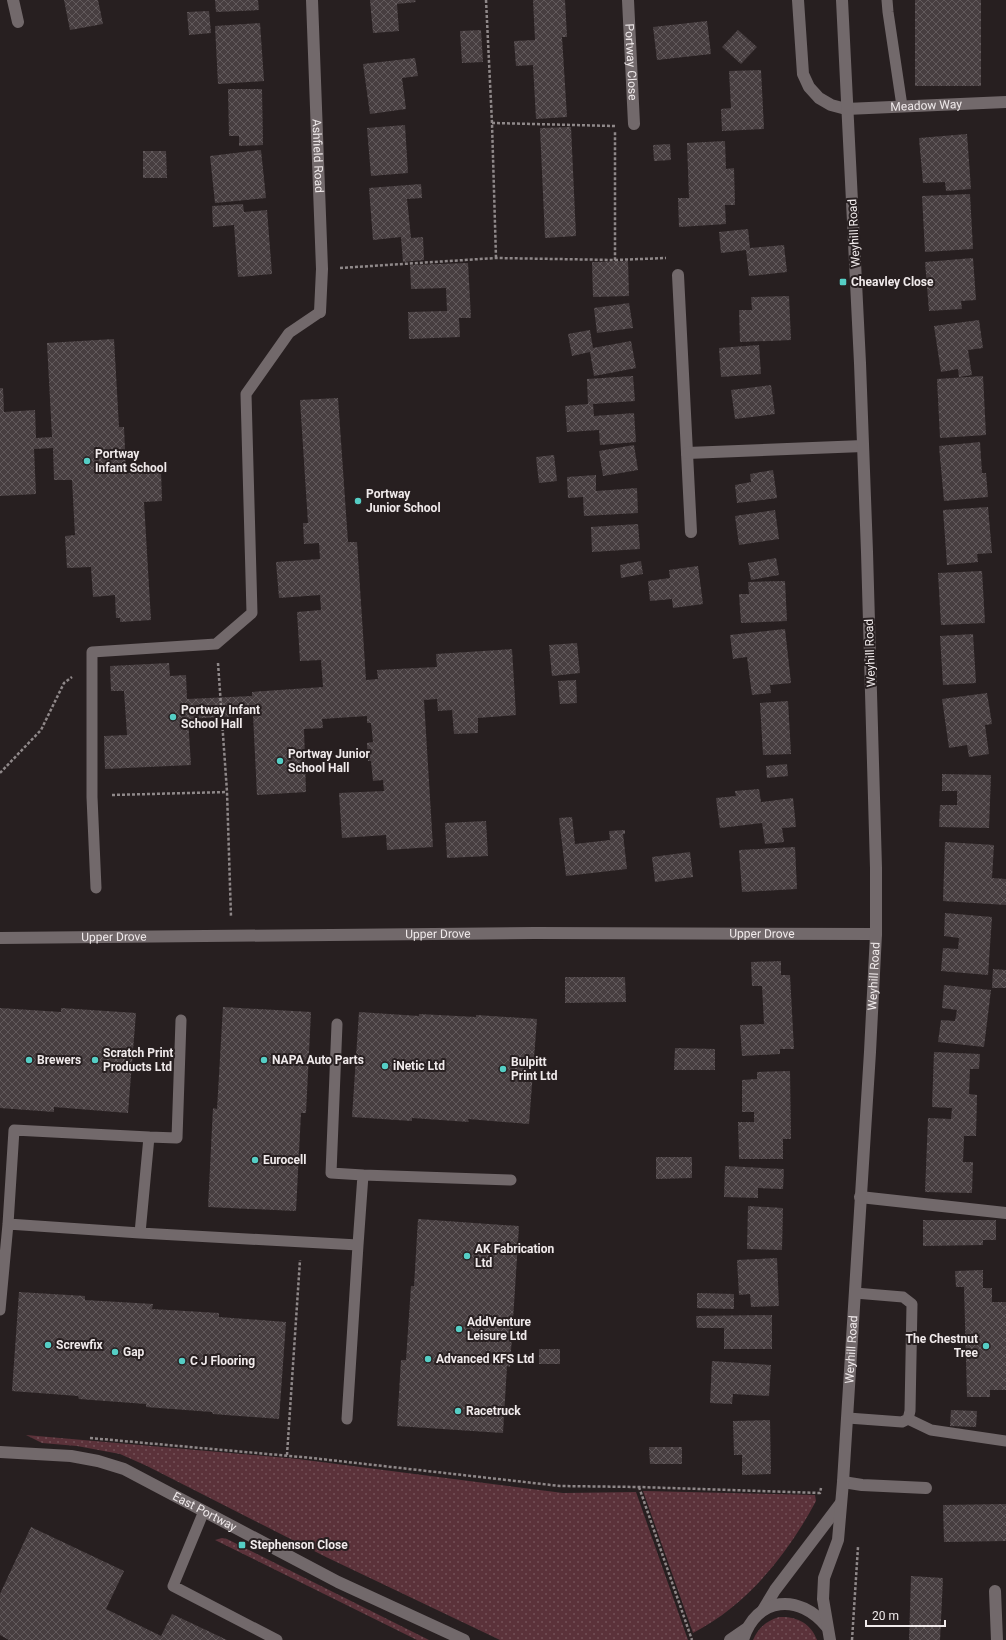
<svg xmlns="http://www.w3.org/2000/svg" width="1006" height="1640" font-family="Roboto,sans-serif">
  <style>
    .grass { fill: url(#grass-dots) }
    .building { fill: url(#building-cross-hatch) }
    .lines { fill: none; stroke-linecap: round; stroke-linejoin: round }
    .path { stroke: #8f8889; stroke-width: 2.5; stroke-dasharray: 3 2; stroke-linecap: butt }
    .lane { stroke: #72696b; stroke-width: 11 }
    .street { stroke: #72696b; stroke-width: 12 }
    .secondary { stroke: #72696b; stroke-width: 12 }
    .poi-dot { fill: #55cec5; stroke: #271f20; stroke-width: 1.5 }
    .labels { text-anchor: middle; stroke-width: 4; stroke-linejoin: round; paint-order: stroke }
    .street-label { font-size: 12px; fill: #f0eaeb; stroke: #271f20 }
    .poi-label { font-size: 12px; font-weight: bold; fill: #f0eaeb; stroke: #271f20; text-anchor: start }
  </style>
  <defs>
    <pattern id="grass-dots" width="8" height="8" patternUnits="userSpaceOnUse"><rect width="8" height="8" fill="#5b323a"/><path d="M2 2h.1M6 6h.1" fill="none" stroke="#735057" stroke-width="1.8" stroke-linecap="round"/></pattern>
    <pattern id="building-cross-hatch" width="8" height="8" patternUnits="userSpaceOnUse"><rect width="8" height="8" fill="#473e40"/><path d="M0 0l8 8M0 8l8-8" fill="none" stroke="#625a5c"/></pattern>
  </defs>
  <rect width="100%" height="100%" fill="#271f20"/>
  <path class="grass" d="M26 1435 298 1459 563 1493 636 1492 688 1640H500L326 1557 147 1466 120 1454 77 1446 42 1443Z
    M643 1491 815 1495 816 1501C788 1554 747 1605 693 1633Z
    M222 1538 227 1539 429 1640H417L215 1540Z
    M779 1617C796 1616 811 1623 817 1640H753C758 1628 766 1621 779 1617Z"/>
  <path class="building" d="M64 0H98L103 24 70 30Z
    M215 0H258L259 10 216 12Z
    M370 0H415L416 2 397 4 399 31 373 33Z
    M533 0H565L567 37H562L567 117 536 119 533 65 516 66 514 41 535 40Z
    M915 0H981V86H915Z
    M209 11 211 33 189 35 187 12Z
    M707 21 711 54 657 60 653 27Z
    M260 23 264 81 218 84 215 26Z
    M481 30 483 62 462 63 460 31Z
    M738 30 757 47 741 64 722 47Z
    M415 58 418 76 402 78 406 109 370 114 363 64Z
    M761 70 764 129 722 131 721 109 731 108 729 71Z
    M228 89H262L263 145 239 146V136H229Z
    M405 125 408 173 371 176 367 128Z
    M571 127 576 236 545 238 540 128Z
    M967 134 971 189 946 191 945 182 923 183 919 138Z
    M725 141 726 169 734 168 735 205H725L726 224 679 227 678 198H689L687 143Z
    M670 144 671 160 654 161 653 145Z
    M261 150 266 198 215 203 210 156Z
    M143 151H166L167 178H143Z
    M421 184 422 198 407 199 411 238 423 237 424 260 403 262 401 237 373 240 369 188Z
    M970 194 973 249 925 252 922 196Z
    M243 204 244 212 267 210 272 274 238 277 234 225 213 227 212 206Z
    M748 229 750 248 784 245 787 272 749 276 746 250 721 253 719 232Z
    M973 258 976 300 961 301 962 309 929 311 925 262Z
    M628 261 629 296 593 297 592 262Z
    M468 263 471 318H459L460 337 409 339 408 312 447 311 446 288 411 289 410 265Z
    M789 296 791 340 740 342 739 310H752L751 297Z
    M629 303 633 328 597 333 594 308Z
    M979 320 983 348 968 350 972 375 959 377 958 369 941 372 934 326Z
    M590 330 593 348 631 341 636 368 594 376 590 352 572 356 568 334Z
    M114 339 119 427H124L126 473 161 471 162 501 144 502 151 620 120 622V618H116L115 595 93 597 91 567 67 568 65 536 75 535 72 480H54L53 448 34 449 36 494 0 496V388H3L4 412 35 410 36 438 52 437 47 343Z
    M759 345 761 374 721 377 719 348Z
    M633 376 635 401 593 404 594 416 634 413 636 442 600 445 599 430 567 432 565 406 588 404 587 379Z
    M983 376 986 435 940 438 937 379Z
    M771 385 775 414 735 419 731 390Z
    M338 398 348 542H357L366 680 378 679 377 670 437 667 436 654 512 649 516 715 478 718V733L454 734 452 710 438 711 437 699 424 700 433 847 387 850 386 835 342 838 339 793 384 791 383 780 373 781 371 761H368L367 743 373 742 371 723H367V716L322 719 323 728 304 729 306 792 257 795 253 715 188 719 191 765 105 769 104 736 127 735 124 691H111L110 666 169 663 170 676 186 675 187 699 252 696V692L323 687 321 660 300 661 297 612 321 610 320 595 279 598 276 562 320 559 319 543 304 544 303 523H308L300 400Z
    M980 442 982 473H986L988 497 944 501 939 446Z
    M634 445 638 470 603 476 599 451Z
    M554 455 557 481 539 483 536 457Z
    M773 470 777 498 737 503 735 485 751 482 750 474Z
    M596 475V491L637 488 638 513 584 516 583 497 568 498 567 477Z
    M988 507 992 553 977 554 978 562 947 565 943 510Z
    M775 510 779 539 739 545 735 516Z
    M638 524 640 549 592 552 591 527Z
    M776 558 779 575 751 580 748 563Z
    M641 561 643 574 621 578 620 565Z
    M698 566 703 604 673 608 672 599 650 601 648 581 670 578 669 570Z
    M982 571 985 623 941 625 938 573Z
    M785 581 787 621 741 623 739 594H749L748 582Z
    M785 629 791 683 770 685 771 693 752 695 747 657 733 659 730 635Z
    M973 634 976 683 943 685 940 636Z
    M577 643 580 673 552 676 549 645Z
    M576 680 577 703 560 704 558 681Z
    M987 693 992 724 985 725 989 754 969 757 967 745 949 748 942 699Z
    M788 701 791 754 763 755 760 703Z
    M787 764 788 776 767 778 766 766Z
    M942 774 991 775 989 828 939 827 940 805H957V791H942Z
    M759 789 761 802 793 798 796 827 782 828 784 842 765 844 762 823 720 828 716 798 736 796 735 791Z
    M572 817 575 844 610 840 609 831 625 830V834H623L627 869 566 876 559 818Z
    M486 821 488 856 447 858 445 823Z
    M945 842 994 845 992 878 1006 879V905L943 901Z
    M795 847 797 889 742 892 739 850Z
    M690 852 693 877 655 882 652 857Z
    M945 913 992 917 988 975 941 971 943 948 958 949 959 938 944 936Z
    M781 961V975H790L794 1049H780V1054L742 1056 740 1025 764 1024 762 986H752L751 962Z
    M993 969 1006 970V988H992Z
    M565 977H625L626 1002 565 1003Z
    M944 985 991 990 984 1047 938 1042 941 1020 955 1021 957 1010 942 1008Z
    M223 1007 311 1012 306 1113H301L296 1211 208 1207 213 1108 217 1109Z
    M0 1008 61 1012V1008L136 1013 128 1113 54 1107V1112L0 1108Z
    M359 1012 419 1016V1014L476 1017V1015L537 1019 529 1124 468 1119 469 1122 412 1118V1121L352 1117Z
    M675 1048 715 1049V1070H674Z
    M934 1052 980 1054 979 1069H970L969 1094 977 1095 976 1136H964L963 1162H973L972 1193 925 1192 928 1118 951 1119 952 1108 932 1107Z
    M790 1071 791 1139H783V1159H739L738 1122H754V1112H742V1080L757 1079V1072Z
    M656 1157H692V1178L656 1179Z
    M725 1166 784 1169 783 1189 758 1188V1198L724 1197Z
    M748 1206 783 1208 782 1250 747 1249Z
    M418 1219 519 1226 510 1367 507 1366 503 1433 397 1426 401 1360H406L411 1286H414Z
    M923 1220H996V1240H983V1245L923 1246Z
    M777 1258 779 1306 751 1307 750 1294 739 1295 737 1260Z
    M983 1270V1288H992V1302H1006V1390H990V1397H967L964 1287H956L955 1271Z
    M19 1292 85 1296V1300L153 1304 152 1309 219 1313V1317L286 1322 279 1419 213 1414 212 1412 146 1407V1404L79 1399 78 1396 12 1391Z
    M697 1293 734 1294V1309L697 1308Z
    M772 1315V1349H724V1328H697L696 1316Z
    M539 1349H560V1364H539Z
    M712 1361 771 1365 769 1396 733 1394 732 1404 710 1403Z
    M951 1410 977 1411 976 1427 950 1426Z
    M770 1420 771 1474 742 1475V1455H734L733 1421Z
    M649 1447H682V1464H650Z
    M1006 1504V1541L944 1542 943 1505Z
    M31 1527 124 1571 106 1609 161 1636 172 1614 227 1640H9L0 1635V1594Z
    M911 1576 943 1578 940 1640H909Z"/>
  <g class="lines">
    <path class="path" d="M486 0 492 123 496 258
      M492 123 615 126
      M615 260 666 258
      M340 268 496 258 615 260V132
      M218 663 227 792 231 917
      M0 773 41 730 64 683 72 677
      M112 795 227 792
      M90 1438 312 1458 560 1486 639 1487 820 1493 821 1488
      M287 1455 300 1260
      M639 1487 692 1640
      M852 1640 858 1547"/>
    <path class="lane" d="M887 0 888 12 902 106
      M96 888 92 797V652L216 644 252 613 246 394 289 333 320 312
      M337 1024 331 1173 363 1175
      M149 1137 177 1138 181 1020
      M8 1224 140 1233
      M0 1310 8 1224 14 1130 149 1137 140 1233 358 1245 363 1175 511 1180
      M848 1418 902 1422 908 1419 910 1411 912 1304 903 1297 855 1293
      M347 1419 358 1245
      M908 1419 931 1430 1006 1441
      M204 1511 173 1586 277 1640"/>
    <g class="street">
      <path d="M13 0 18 22"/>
      <path id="s1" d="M312 0 322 269 320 312"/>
      <path id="s2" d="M628 0 634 124"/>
      <path id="s3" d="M798 0 803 74 809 87 819 98 831 105 846 109 1006 102"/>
      <path d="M678 275 691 532"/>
      <path d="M687 453 863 446"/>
      <path id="s4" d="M0 938 535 933 876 934"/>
      <path d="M860 1197 1006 1213"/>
      <path id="s5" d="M0 1452 71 1456 98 1461 124 1469 338 1582 464 1640"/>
      <path d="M843 1482 862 1485 926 1488"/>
      <path d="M995 1591 997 1640"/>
      <path d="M730 1640 746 1629"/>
    </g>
    <g class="secondary">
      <path d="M763 1610 775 1590 841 1503"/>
      <path d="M743 1640C756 1596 800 1593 827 1627"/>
      <path id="s6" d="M830 1640 823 1599 824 1578 838 1540 843 1482 870 1052 876 934V868L867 552 860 363 842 0"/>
    </g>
  </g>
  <g class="poi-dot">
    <rect x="839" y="278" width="8" height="8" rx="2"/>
    <circle cx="87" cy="461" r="4"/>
    <circle cx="358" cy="501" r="4"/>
    <circle cx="173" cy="717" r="4"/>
    <circle cx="280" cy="761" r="4"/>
    <circle cx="29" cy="1060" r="4"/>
    <circle cx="95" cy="1060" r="4"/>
    <circle cx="264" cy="1060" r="4"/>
    <circle cx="385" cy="1066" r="4"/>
    <circle cx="503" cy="1069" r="4"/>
    <circle cx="255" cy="1160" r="4"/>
    <circle cx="467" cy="1256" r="4"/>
    <circle cx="459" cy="1329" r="4"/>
    <circle cx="48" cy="1345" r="4"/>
    <circle cx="986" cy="1346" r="4"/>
    <circle cx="115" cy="1352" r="4"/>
    <circle cx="428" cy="1359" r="4"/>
    <circle cx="182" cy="1361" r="4"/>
    <circle cx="458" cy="1411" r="4"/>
    <rect x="238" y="1541" width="8" height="8" rx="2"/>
  </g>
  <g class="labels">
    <g class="street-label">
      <text dy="4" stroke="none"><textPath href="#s2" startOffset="62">Portway Close</textPath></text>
      <text dy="4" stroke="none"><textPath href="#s3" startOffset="213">Meadow Way</textPath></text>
      <text dy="4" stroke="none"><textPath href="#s1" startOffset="156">Ashfield Road</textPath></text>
      <text transform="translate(854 233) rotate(-93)" y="4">Weyhill Road</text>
      <text transform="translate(870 653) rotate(-92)" y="4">Weyhill Road</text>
      <text dy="4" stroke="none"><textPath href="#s4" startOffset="762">Upper Drove</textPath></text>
      <text dy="4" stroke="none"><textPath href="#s4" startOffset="438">Upper Drove</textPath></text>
      <text dy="4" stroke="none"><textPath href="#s4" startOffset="114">Upper Drove</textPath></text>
      <text dy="4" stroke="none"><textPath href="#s6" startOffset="668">Weyhill Road</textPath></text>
      <text dy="4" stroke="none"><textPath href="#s6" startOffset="294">Weyhill Road</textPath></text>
      <text dy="4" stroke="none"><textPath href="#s5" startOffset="217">East Portway</textPath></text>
    </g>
    <g class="poi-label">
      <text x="851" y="286">Cheavley Close</text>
      <text x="95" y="458">Portway<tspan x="95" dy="14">Infant School</tspan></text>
      <text x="366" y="498">Portway<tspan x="366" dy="14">Junior School</tspan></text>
      <text x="181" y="714">Portway Infant<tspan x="181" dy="14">School Hall</tspan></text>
      <text x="288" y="758">Portway Junior<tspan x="288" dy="14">School Hall</tspan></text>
      <text x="103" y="1057">Scratch Print<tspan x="103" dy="14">Products Ltd</tspan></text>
      <text x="37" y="1064">Brewers</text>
      <text x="272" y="1064">NAPA Auto Parts</text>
      <text x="511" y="1066">Bulpitt<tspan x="511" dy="14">Print Ltd</tspan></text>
      <text x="393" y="1070">iNetic Ltd</text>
      <text x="263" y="1164">Eurocell</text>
      <text x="475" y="1253">AK Fabrication<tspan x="475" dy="14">Ltd</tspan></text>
      <text x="467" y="1326">AddVenture<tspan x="467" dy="14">Leisure Ltd</tspan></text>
      <text x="978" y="1343" text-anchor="end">The Chestnut<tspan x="978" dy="14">Tree</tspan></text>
      <text x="56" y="1349">Screwfix</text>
      <text x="123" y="1356">Gap</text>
      <text x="436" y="1363">Advanced KFS Ltd</text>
      <text x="190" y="1365">C J Flooring</text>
      <text x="466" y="1415">Racetruck</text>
      <text x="250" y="1549">Stephenson Close</text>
    </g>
  </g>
  <path d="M866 1620v6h79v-6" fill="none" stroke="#f0eaeb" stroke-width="2"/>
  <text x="872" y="1620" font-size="12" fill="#f0eaeb" stroke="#271f20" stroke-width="3" paint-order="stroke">20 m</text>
</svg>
